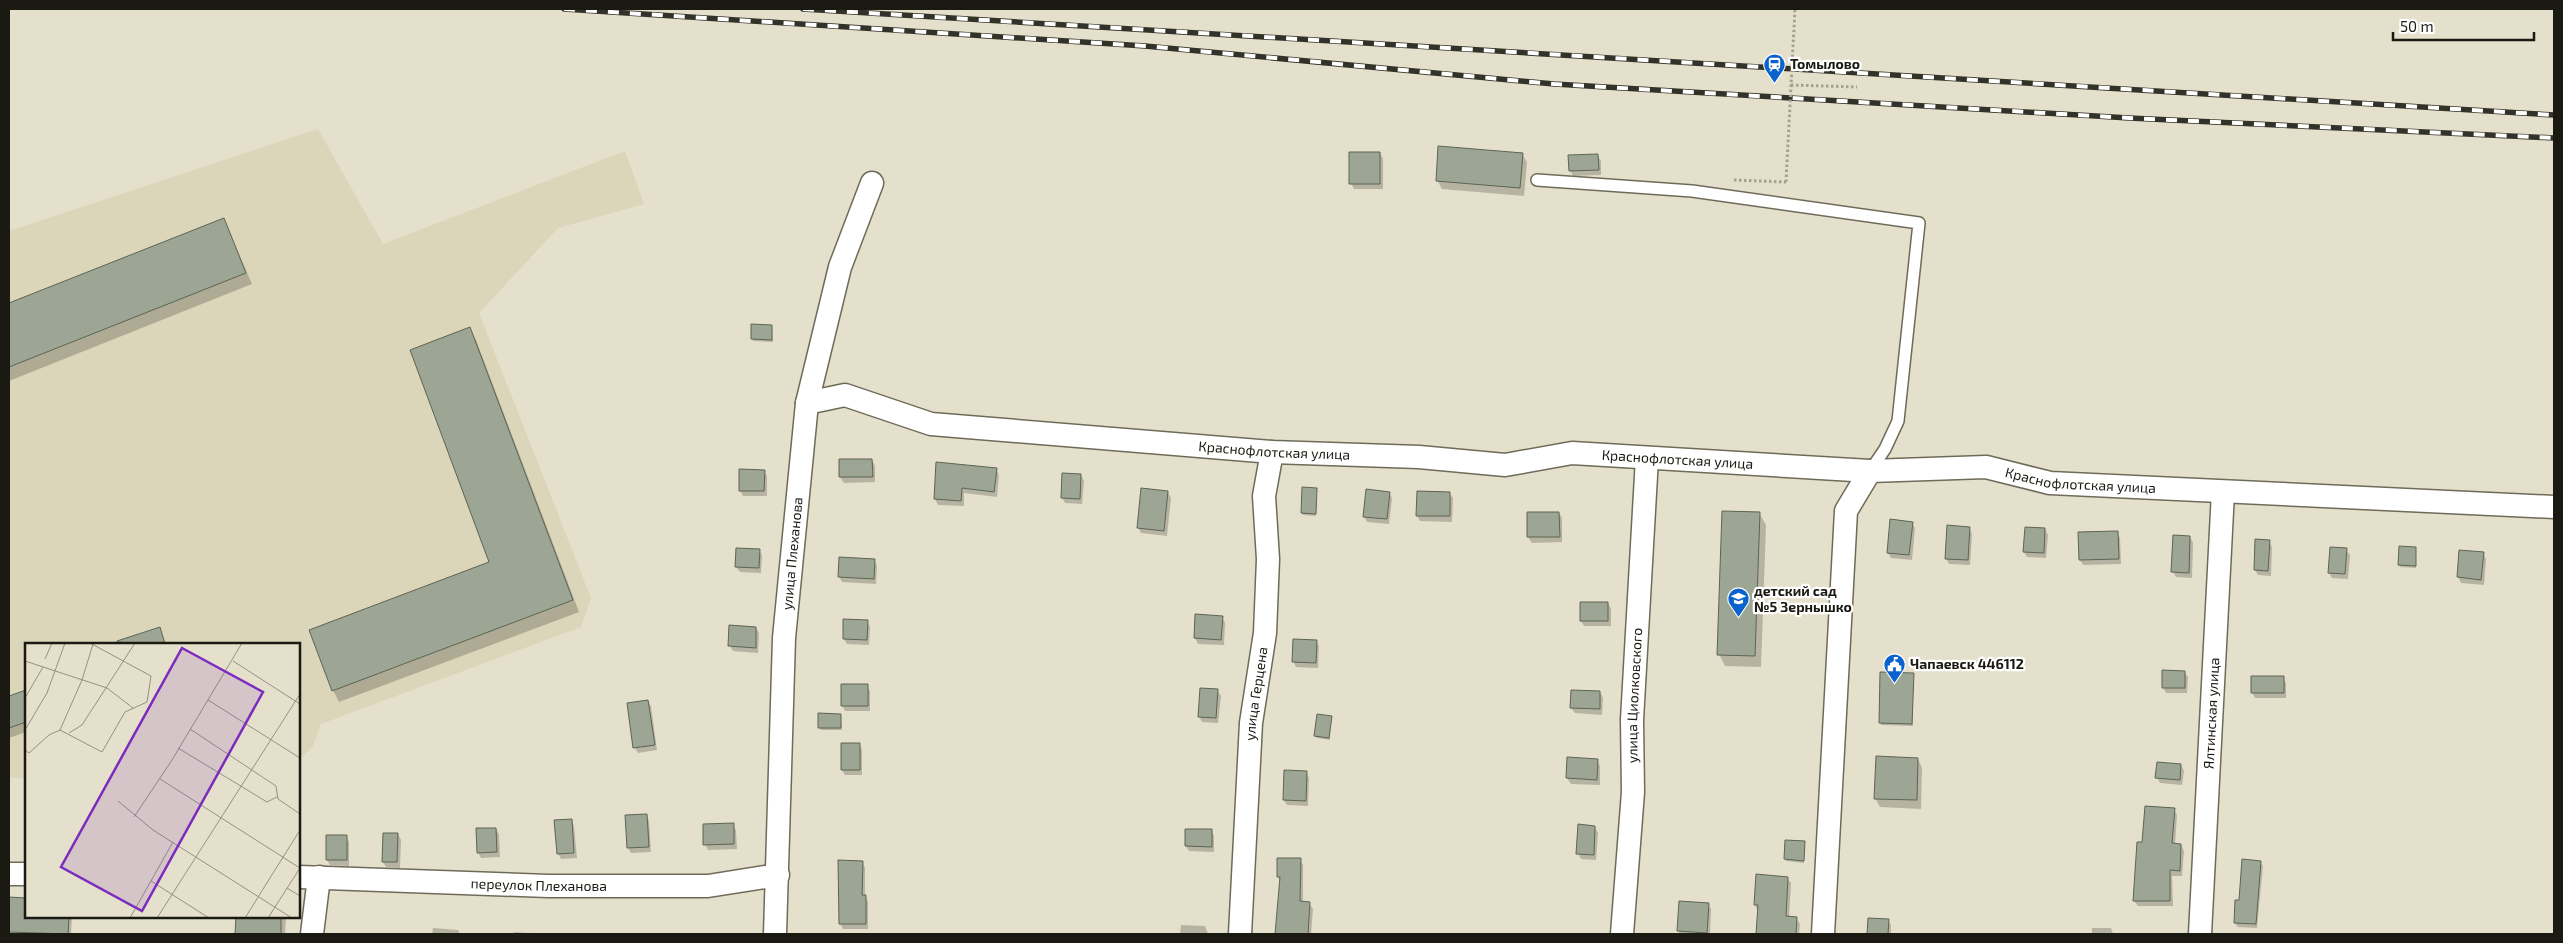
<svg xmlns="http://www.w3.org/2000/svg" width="2563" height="943" font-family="'Exo 2',sans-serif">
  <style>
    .built { fill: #dbd5b9 }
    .shadow { fill: #0003 }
    .building { fill: #9da694; stroke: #5c6453 }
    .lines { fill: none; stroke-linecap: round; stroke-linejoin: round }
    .lane-casing { stroke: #6f6b59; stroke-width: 14 }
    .street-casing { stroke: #6f6b59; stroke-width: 25 }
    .path { stroke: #a5a190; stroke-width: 3; stroke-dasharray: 2.5 2.5; stroke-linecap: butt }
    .lane { stroke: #fff; stroke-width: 11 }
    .street { stroke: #fff; stroke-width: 22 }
    .rail-casing { stroke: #333228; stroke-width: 5.5 }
    .rail { stroke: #fff; stroke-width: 4; stroke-dasharray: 11; stroke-linecap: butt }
    .path-bridge { stroke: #a5a190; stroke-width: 3; stroke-dasharray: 2.5 2.5; stroke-linecap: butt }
    .labels { text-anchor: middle; stroke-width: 4.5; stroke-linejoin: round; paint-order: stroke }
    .poi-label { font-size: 14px; font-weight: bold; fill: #1b1a12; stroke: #fff; text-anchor: start }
    .street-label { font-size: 14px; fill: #1b1a12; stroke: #fff }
    .inset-road { fill: none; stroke: #949181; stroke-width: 1 }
    .view { fill: #7b2cbf; fill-opacity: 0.15; stroke: #7b2cbf; stroke-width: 2.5 }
    .inset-edge { fill: none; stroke: #1b1a12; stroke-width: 2.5 }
  </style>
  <rect width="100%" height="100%" fill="#e5e0cb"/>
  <path class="built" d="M318 129 383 244 625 151 644 204 558 228 479 313 591 598 581 627 321 724 313 746 299 760V644H26V779L9 777V231Z"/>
  <path class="shadow" d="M1380 153 1383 159V189H1354L1351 183Z
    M1522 154 1527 162 1524 196 1442 189 1437 180Z
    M1597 155 1601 161V175L1573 176 1570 170Z
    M224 219 252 284 9 381V304Z
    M772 326 773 342 753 341 752 339Z
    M470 329 476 340 579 612 339 702 333 690 491 563Z
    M840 460H872L875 466V482L844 483 840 477Z
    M937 463 996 469 999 475 997 497 964 493V506L938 505 935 499Z
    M764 471 767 476V496H743L740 490Z
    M1081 475 1084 481 1082 504 1065 503 1062 497Z
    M1316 490V516L1303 515 1302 513Z
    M1168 492 1171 498 1167 536 1141 533 1138 527Z
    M1389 493 1392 498 1389 524 1367 522 1364 516Z
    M1449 493 1453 498 1452 522 1420 521 1417 516Z
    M1528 513H1559L1562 518V542L1532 543 1528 537Z
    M1759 513 1766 525 1761 667 1725 666 1719 654Z
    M1912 523 1915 528 1912 560 1891 558 1888 553Z
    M1969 528 1972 534 1970 565 1949 564 1946 558Z
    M2045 529 2048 535 2046 558 2027 557 2024 552Z
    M2117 532 2120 538 2121 564 2083 565 2080 560Z
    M2190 537 2193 543 2192 578 2176 577 2173 572Z
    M2269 541 2272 547 2271 576 2258 575 2255 570Z
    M2416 548V568L2400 567 2399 565Z
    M759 550 762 555 761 573 740 572 736 567Z
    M2346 550 2350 555 2348 579 2332 578 2329 573Z
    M2483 553 2486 559 2484 585 2461 583 2458 577Z
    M874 560 877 566 876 584 842 582 839 576Z
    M1608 603 1611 609V626H1584L1581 621Z
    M1196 615 1222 617 1225 623 1224 645 1198 644 1195 638Z
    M867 621 870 627 869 645 847 644 844 639Z
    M756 628 759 633 758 653 733 651 730 646Z
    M159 629 166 644H124L123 640Z
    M1316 641 1319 646 1318 668 1296 667 1293 661Z
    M2184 672 2188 677 2187 693H2166L2163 687Z
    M1913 674V726L1881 725 1880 722Z
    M2283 678 2286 683V698H2255L2252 692Z
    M867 686 870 691V711H845L842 705Z
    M1217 690 1221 696 1218 723 1202 722 1199 716Z
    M26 691V732L9 738V697Z
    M1600 692 1603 698 1602 715 1575 713 1571 708Z
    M648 701 651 706 657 750 638 753 635 748Z
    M841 715 842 730H821L819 727Z
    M1331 717 1330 740 1317 738 1315 736Z
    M859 744 862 750V775H845L842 770Z
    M1918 759 1922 768 1921 809 1880 807 1875 798Z
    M1597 760 1600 766V785L1571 784 1567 778Z
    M2181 765 2184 771 2182 785 2160 783 2157 777Z
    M1306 772 1309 778 1308 806 1287 805 1284 800Z
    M2174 810 2177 815 2175 845H2181L2184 851 2182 876H2172L2173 906H2138L2134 901 2143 843Z
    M646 815 649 821 651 852 631 853 628 847Z
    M571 820 574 826 577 858 561 859 558 853Z
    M733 825 736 830 737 849 708 850 705 844Z
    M1595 827 1598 833 1596 860 1581 859 1578 853Z
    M496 829 499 834 500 857 481 858 478 852Z
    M1211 830 1214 836V852L1189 851 1186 846Z
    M398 834 401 840 400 868 386 867 383 862Z
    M346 836 349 842V866L330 865 327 860Z
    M1804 842V863L1786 861 1785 859Z
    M1300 860 1303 865V903H1309L1313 909 1311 934H1277L1281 882 1278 877Z
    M862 862 865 868V896L868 902V929H843L840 923Z
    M2260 862 2263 866 2257 928 2238 927 2235 923 2240 902Z
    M1787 878 1791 883 1789 918H1796L1800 924 1799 934H1757L1758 911 1755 905Z
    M9 898 26 899V917H72L71 934H9Z
    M1708 904 1711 909 1710 934H1680L1678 930Z
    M237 917H286L285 934H236Z
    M1869 919 1888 920 1891 925V934H1868Z
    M1181 925 1205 926 1208 934H1180Z
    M433 928 458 930 460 934H432Z
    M2092 928H2111L2113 934H2092Z
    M514 932 529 933V934H514Z"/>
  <path class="building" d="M1438 146 1523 153 1520 188 1436 181Z
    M1349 152H1380V184H1349Z
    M1598 154 1599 170 1569 171 1568 155Z
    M224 218 246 273 9 367V303Z
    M751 324 772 325V340L751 339Z
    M470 327 573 600 332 691 309 630 489 562 410 350Z
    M839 459H872L873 477H839Z
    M936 462 997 468 994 492 962 488 961 501 934 499Z
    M739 469 765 470 764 491H739Z
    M1062 473 1081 474 1080 499 1061 498Z
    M1302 487 1317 488 1316 514 1301 513Z
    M1141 488 1168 491 1164 531 1137 528Z
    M1366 489 1390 492 1387 519 1363 517Z
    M1417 491 1450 492V516H1416Z
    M1722 511 1760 512 1755 656 1717 655Z
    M1527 512H1559L1560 537H1527Z
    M1890 519 1913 522 1909 555 1887 553Z
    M1947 525 1970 527 1968 560 1945 559Z
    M2025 527 2045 528 2044 553 2023 552Z
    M2118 531 2119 559 2079 560 2078 532Z
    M2173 535 2190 536 2189 573 2171 572Z
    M2255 539 2270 540 2268 571 2254 570Z
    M2399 546 2416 547V566L2398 565Z
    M2330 547 2347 548 2345 574 2328 573Z
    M736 548 760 549 759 568 735 567Z
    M2459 550 2484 552 2481 580 2457 577Z
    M839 557 875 559 874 579 838 577Z
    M1580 602H1608V621H1580Z
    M1195 614 1223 616 1221 640 1194 638Z
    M843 619 868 620 867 640 843 639Z
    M729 625 756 627V648L728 646Z
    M160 627 165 644H117V641Z
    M1293 639 1317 640 1316 663 1292 662Z
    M2162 670 2185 671V688H2162Z
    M1880 672 1914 673 1912 724 1879 723Z
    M2251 676H2284V693H2251Z
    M841 684H868V706H841Z
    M1200 688 1218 689 1216 718 1198 717Z
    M26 690V722L9 728V696Z
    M1571 690 1600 691V709L1570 708Z
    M648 700 655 745 633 748 627 703Z
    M818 713 841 714V728H818Z
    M1317 714 1332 716 1329 738 1314 736Z
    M841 743H860V770H841Z
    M1876 756 1918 758 1917 800 1874 799Z
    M1567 757 1598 759 1597 780 1566 778Z
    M2157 762 2181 764 2180 780 2155 778Z
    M1284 770 1307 771 1306 801 1283 800Z
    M2145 806 2175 808 2172 843 2181 844 2180 871 2170 870V901H2133L2137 842H2142Z
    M647 814 649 847 627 848 625 815Z
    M572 819 574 853 557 854 554 820Z
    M734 823V844L703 845V824Z
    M1578 824 1595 826 1594 855 1576 854Z
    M476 828H496L497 852 477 853Z
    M1185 829H1212V847L1185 846Z
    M383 833H398L397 862H382Z
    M326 835H347V860H326Z
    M1785 840 1805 841 1804 861 1784 859Z
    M1277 858H1301L1300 901 1310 902 1308 934H1275L1280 877H1277Z
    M2242 859 2261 861 2256 924 2234 923 2235 900H2239Z
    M838 860 863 861 862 895H866V924H839Z
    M1756 874 1788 877 1786 916 1797 917 1796 934H1756L1758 905H1754Z
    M9 897 26 898V917H69L68 934 9 932Z
    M1679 901 1709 903 1707 933 1677 931Z
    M236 917H281V934H235Z
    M1868 918 1889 919 1888 934H1867Z"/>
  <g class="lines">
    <defs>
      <path id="lane" d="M1537 180 1692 191 1919 223 1898 421 1885 449 1870 471"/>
      <g id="street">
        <path id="s1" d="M807 403 845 395 931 424 1272 452 1419 457 1505 465 1572 453 1870 471 1986 467 2050 483 2554 507"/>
        <path d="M9 874H26"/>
        <path id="s2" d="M299 877 548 886H708L778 875"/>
        <path d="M312 934 319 877"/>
        <path id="s3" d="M775 934 784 638 807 403 840 267 872 183"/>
        <path id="s4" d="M1240 934 1251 723 1265 633 1268 559 1264 496 1272 452"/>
        <path id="s5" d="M1622 934 1633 792 1632 720 1647 458"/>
        <path d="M1823 934 1846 511 1870 471"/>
        <path id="s6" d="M2200 934 2223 492"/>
      </g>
    </defs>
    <use href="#lane" class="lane-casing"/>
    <use href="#street" class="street-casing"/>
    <path class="path" d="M1791 85 1857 87
      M1734 180 1786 182"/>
    <use href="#lane" class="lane"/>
    <use href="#street" class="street"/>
    <defs>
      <path id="rail" d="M564 9 1145 46 1554 84 2129 118 2554 138
        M803 9 2554 115"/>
    </defs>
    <use href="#rail" class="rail-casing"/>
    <use href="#rail" class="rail"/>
    <path class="path-bridge" d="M1786 182 1795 9"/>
  </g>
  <defs>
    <symbol id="station-pin" viewBox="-11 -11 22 30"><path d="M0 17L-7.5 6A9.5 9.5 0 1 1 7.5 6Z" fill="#0a63cc" stroke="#fff"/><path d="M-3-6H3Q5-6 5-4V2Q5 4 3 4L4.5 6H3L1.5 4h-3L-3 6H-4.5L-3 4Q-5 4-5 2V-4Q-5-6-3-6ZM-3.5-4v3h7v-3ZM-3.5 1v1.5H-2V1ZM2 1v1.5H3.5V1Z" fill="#fff"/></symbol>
    <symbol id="school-pin" viewBox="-11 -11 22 30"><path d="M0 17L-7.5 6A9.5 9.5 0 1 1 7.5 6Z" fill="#0a63cc" stroke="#fff"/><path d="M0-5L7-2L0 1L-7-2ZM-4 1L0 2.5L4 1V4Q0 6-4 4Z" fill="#fff"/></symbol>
    <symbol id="civic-pin" viewBox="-11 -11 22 30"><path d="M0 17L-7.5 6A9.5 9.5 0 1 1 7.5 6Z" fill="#0a63cc" stroke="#fff"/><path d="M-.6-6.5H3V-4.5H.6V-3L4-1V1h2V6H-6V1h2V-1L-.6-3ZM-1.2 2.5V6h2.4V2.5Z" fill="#fff"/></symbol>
  </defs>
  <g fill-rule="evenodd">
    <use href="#station-pin" x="1762" y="52" width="25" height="34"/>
    <use href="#school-pin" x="1726" y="586" width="25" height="34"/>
    <use href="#civic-pin" x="1882" y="652" width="25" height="34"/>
  </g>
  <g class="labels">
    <g class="poi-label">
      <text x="1790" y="69">Томылово</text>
      <text x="1754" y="596">детский сад<tspan x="1754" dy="16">№5 Зернышко</tspan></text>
      <text x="1910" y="669">Чапаевск 446112</text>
    </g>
    <g class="street-label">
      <text dy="5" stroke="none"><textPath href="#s1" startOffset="474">Краснофлотская улица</textPath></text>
      <text dy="5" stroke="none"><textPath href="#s1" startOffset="879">Краснофлотская улица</textPath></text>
      <text dy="5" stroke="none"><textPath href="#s1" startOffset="1284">Краснофлотская улица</textPath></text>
      <text dy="5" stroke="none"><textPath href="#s3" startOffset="381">улица Плеханова</textPath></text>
      <text dy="5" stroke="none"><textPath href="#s4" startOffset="241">улица Герцена</textPath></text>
      <text dy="5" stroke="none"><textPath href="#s5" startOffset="239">улица Циолковского</textPath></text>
      <text dy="5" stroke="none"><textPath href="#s6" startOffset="221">Ялтинская улица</textPath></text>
      <text dy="5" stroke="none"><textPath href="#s2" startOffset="240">переулок Плеханова</textPath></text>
    </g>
  </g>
  <g transform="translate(25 643)">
    <rect width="275" height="275" fill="#e5e0cb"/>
    <path class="inset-road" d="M20 16 27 0M0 18 82 45 108 65M208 18 275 61M0 55 18 24M183 57 275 115M165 86 251 143 253 156 275 171M0 87 22 50 40 0M35 87 57 37 68 1M44 90 57 82 110 0M153 105 242 159 252 154M0 107 4 110 24 92 35 87 77 109 100 69 122 59 126 33 65 0M135 136 275 225M93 158 128 187 267 275M109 174 147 117 217 0M126 238 184 275M262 245 275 253M105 275 148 199M132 275 275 51M220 275 275 187M243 275 275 225"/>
    <path class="view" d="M157 5 238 49 117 268 36 224Z"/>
    <rect width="275" height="275" class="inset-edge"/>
  </g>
  <rect width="2563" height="943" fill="none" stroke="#1b1a12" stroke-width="20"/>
  <path d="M2393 32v8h141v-8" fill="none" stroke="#1b1a12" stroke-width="2.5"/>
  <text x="2400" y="32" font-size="15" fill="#1b1a12" stroke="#ffffff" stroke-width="4" paint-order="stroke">50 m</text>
</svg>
